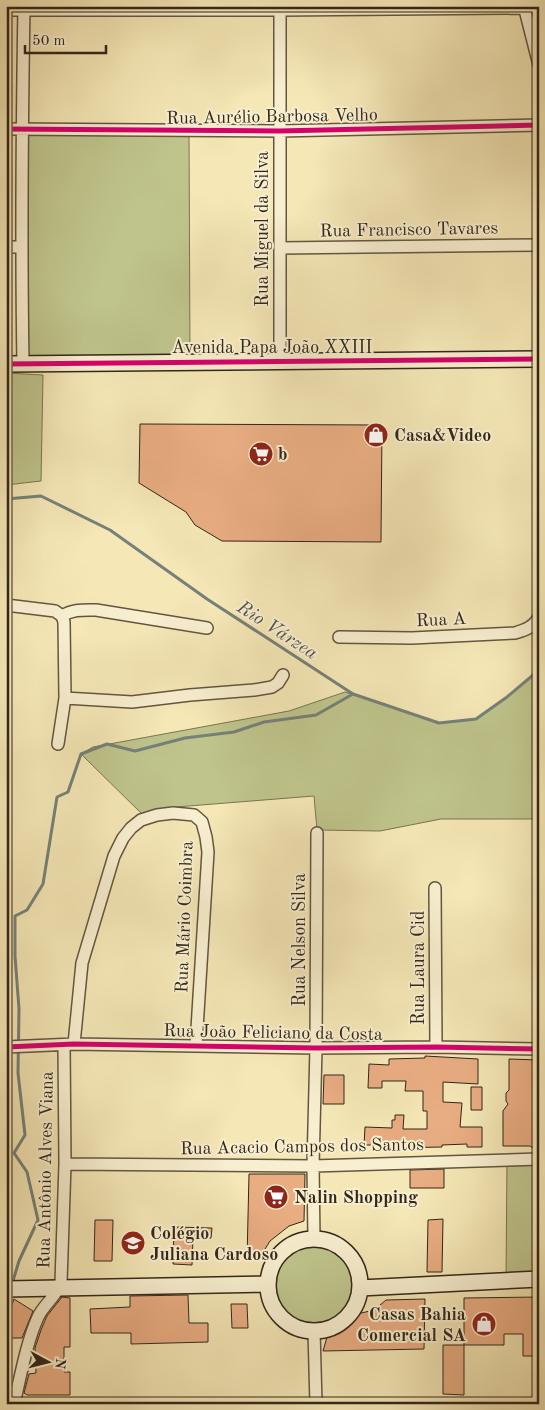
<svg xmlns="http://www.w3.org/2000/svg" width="545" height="1410" font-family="'Old Standard TT',serif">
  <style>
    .green { fill: #bfc48c; stroke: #787552 }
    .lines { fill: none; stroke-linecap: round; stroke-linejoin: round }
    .stream { stroke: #758179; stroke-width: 3 }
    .building { fill: #e9ad82; stroke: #322619 }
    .street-casing { stroke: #635640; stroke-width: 14 }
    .secondary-casing { stroke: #322619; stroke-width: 18 }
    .street { stroke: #f8efd0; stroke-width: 11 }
    .secondary { stroke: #f8efd0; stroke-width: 15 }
    .cycleway-casing { stroke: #f8efd0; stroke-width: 8 }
    .cycleway { stroke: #d6006c; stroke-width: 5 }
    .labels { text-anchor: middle; stroke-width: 4; stroke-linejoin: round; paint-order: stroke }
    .street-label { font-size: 18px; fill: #322619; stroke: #f8efd0 }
    .poi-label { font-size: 18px; font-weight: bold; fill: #322619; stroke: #f8efd0; text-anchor: start }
    .water-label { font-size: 19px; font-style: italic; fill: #535349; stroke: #f8efd0 }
  </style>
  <rect width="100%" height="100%" fill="#f5e7b6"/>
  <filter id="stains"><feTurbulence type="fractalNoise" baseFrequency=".004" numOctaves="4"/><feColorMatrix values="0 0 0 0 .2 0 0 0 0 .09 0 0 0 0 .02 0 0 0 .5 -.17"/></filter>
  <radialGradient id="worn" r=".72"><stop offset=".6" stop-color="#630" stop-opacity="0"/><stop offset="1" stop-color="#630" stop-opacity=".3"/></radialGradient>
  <path class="green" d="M189 126 190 360 23 364V128Z
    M6 373 43 375 41 481 6 485Z
    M539 670V819H441L380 831 317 830 314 796 176 807 142 814 81 754 93 747 289 711 345 692 439 723 476 719 507 697Z
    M539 1159V1279L506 1281 507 1160Z
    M269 1285a45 45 0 1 1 90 0a45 45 0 1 1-90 0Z"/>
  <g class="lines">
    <path class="stream" d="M6 499 41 496 110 530 207 599 353 694 439 723 476 719 507 697 539 670
      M12 1284 19 1261 38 1220 27 1172 14 1153 25 1135 18 1073 19 1009 15 956V916L27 910 43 884 57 797 68 792 81 754 107 744 135 751 185 738 234 732 264 722 316 715 353 694
      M6 1304 10 1292"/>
  </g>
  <path class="building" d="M140 424 382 425 381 542 222 541 195 525 186 512 139 483Z
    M425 1056 478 1059V1084L443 1082V1102L462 1103 460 1127H482V1147H467V1144L442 1145V1147L389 1148V1145H364L365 1127 392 1128V1120H395V1115H404L403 1129H427V1111H423V1091H405L406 1081H382V1088H368L369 1064 389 1065V1059L425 1058Z
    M509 1059 539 1060V1152L530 1146H503V1111L508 1104 506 1101V1093L509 1090Z
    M324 1075H344V1104H323Z
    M471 1087H482V1110H471Z
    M444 1169V1188H410V1170Z
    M249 1174H305L304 1221 289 1226 270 1241 260 1257 247 1259Z
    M443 1219 442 1272H427L428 1220Z
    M95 1220H113L112 1261H94Z
    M174 1227 212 1228 211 1238H193L192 1265 173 1264Z
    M188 1295 189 1323H208V1342L131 1344V1333H91L90 1309 130 1307V1296Z
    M62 1297 70 1298V1347H64V1372H70V1395H27L24 1393 29 1374 36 1373 35 1348 41 1330 47 1316Z
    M539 1297V1356H523V1334H504V1345H464V1298Z
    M14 1299 33 1311 22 1338H6V1321Z
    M425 1299 424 1349 323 1351 327 1337 337 1331 357 1314 374 1310 386 1300Z
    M231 1304H247L248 1328H232Z
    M443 1345H464V1395L443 1394Z"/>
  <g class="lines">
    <defs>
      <path id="street" d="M280 6V361
        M524 6 539 65
        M6 10H280L525 8
        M6 129 279 131 539 125
        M6 247H21
        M280 248 539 245
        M23 364C21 245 22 126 24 6
        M6 605 55 611 62 616 64 622 65 698 58 744
        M62 616C73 609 83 610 96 610L207 628
        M339 637 412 638 515 633C525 630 534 627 539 617
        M65 698 132 702 190 695 254 690 272 687 278 683 283 675
        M435 888 436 1047
        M74 1044 82 963 114 856 123 838 131 828 141 820 157 815 173 813 194 815 202 822 206 837 208 852 196 1045
        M6 1047 74 1044 316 1048 436 1047 539 1049
        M65 1164 313 1166 539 1159
        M314 1239 313 1166 316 1048 317 833
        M314 1331 316 1404
        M14 1404C21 1375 26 1344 38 1317 44 1304 58 1295 61 1282L65 1164 64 1045"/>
      <path id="secondary" d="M6 364 539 359
        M268 1285a46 46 0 1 1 92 0a46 46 0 1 1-92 0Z
        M360 1288 539 1279
        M6 1289 268 1284"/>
    </defs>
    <use href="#street" class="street-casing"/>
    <use href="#secondary" class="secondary-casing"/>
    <use href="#street" class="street"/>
    <use href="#secondary" class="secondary"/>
    <defs>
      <path id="cycleway" d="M6 129 279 131 539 125
        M6 364 539 359
        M6 1047 74 1044 316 1048 436 1047 539 1049"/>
    </defs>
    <use href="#cycleway" class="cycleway-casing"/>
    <use href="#cycleway" class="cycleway"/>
  </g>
  <defs>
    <symbol id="shop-disc" viewBox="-11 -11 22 22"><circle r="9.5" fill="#8f2418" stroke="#f8efd0"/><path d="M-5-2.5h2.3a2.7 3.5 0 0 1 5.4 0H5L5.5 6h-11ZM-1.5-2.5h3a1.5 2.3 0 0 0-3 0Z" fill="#fff"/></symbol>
    <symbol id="supermarket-disc" viewBox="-11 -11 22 22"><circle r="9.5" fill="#8f2418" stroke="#f8efd0"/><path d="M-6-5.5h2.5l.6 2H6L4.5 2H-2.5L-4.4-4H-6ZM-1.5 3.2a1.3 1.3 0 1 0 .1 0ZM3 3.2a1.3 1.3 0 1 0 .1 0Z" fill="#fff"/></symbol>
    <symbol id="school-disc" viewBox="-11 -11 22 22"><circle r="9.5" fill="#8f2418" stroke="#f8efd0"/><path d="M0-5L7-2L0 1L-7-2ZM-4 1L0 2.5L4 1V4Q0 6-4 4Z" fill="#fff"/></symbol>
  </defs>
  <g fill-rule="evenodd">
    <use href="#shop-disc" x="362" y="421" width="28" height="28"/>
    <use href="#supermarket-disc" x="247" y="440" width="28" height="28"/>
    <use href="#supermarket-disc" x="262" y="1183" width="28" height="28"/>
    <use href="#school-disc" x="119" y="1229" width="28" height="28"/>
    <use href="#shop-disc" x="470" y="1310" width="28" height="28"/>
  </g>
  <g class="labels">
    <g class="street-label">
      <text transform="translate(272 116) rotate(-1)" y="6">Rua Aurélio Barbosa Velho</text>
      <text transform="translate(262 229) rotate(-90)" y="6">Rua Miguel da Silva</text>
      <text transform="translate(409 229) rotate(-1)" y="6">Rua Francisco Tavares</text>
      <text x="272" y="353">Avenida Papa João XXIII</text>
      <text transform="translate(441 619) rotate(-3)" y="6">Rua A</text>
      <text transform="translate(184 917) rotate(-88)" y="6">Rua Mário Coimbra</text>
      <text transform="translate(299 940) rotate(-90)" y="6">Rua Nelson Silva</text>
      <text transform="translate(418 968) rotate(-90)" y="6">Rua Laura Cid</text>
      <text transform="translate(273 1032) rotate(1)" y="6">Rua João Feliciano da Costa</text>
      <text transform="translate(302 1146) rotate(-1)" y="6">Rua Acacio Campos dos Santos</text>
      <text transform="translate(45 1170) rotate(-89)" y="6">Rua Antônio Alves Viana</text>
    </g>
    <g class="poi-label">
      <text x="394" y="441">Casa&amp;Video</text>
      <text x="278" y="460">b</text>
      <text x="294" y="1203">Nalin Shopping</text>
      <text x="150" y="1239">Colégio<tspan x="150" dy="21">Juliana Cardoso</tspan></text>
      <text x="466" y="1320" text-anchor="end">Casas Bahia<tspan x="466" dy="21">Comercial SA</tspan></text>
    </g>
    <g class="water-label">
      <text transform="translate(278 629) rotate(33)" y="7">Rio Várzea</text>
    </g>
  </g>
  <rect width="545" height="1410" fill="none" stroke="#f5e7b6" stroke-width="25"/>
  <rect x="8" y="8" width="530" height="1395" fill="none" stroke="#322619" stroke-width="2.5"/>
  <rect x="12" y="12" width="520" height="1385" fill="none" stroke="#322619"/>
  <g transform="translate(48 1362) rotate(97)" stroke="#f8efd0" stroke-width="4" paint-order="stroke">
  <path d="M0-4L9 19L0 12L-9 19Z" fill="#322619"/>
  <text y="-8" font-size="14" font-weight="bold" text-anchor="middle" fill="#322619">N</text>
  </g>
  <path d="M25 45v8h81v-8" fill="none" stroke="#322619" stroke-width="2.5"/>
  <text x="32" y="45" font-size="15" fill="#322619" stroke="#f8efd0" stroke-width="4" paint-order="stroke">50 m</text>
  <rect width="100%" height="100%" filter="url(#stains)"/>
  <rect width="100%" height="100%" fill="url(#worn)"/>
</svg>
